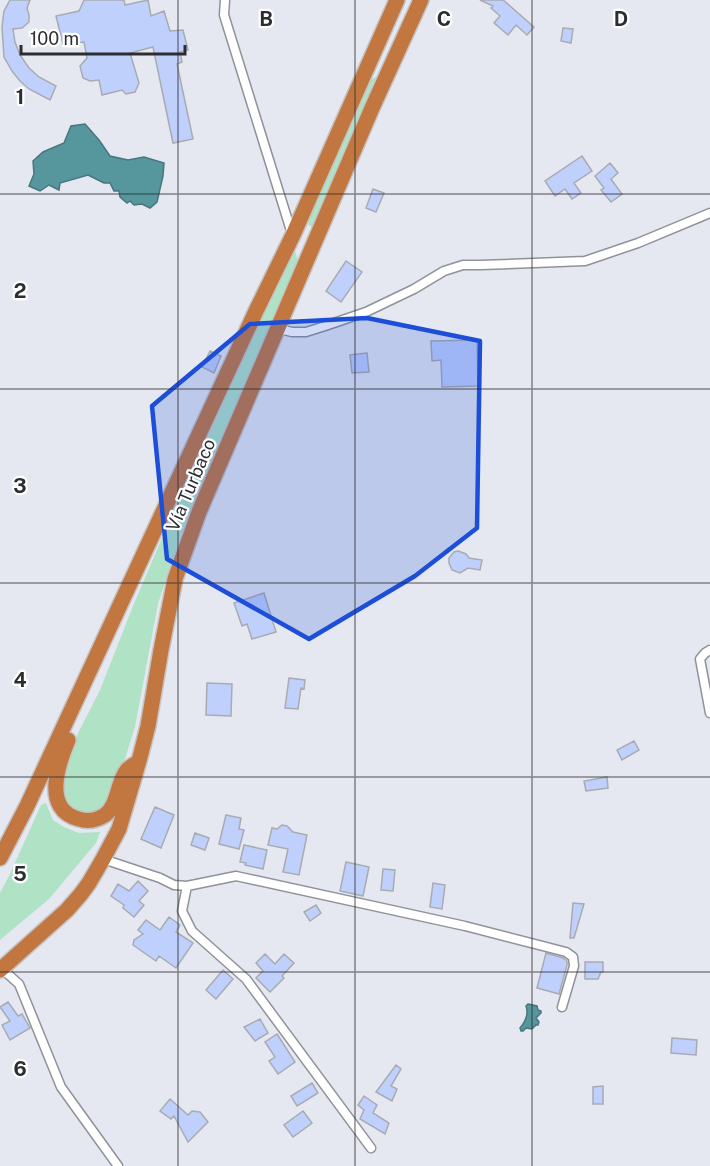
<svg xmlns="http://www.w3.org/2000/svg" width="710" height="1166" font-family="'Public Sans',sans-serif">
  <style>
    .green { fill: #b0e3c6 }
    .water { fill: #56969d; stroke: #49767c; stroke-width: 1.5 }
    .building { fill: #bfd0fd; stroke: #a8abb2; stroke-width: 1.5 }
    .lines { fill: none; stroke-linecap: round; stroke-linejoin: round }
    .street-casing { stroke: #8f9299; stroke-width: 11 }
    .highway-casing { stroke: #c4c4c5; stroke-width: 18 }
    .street { stroke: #fff; stroke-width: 8 }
    .highway { stroke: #c37740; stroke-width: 15 }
    .marked { fill: #1d4ed8; fill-opacity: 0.2; stroke: #1d4ed8; stroke-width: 4.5; stroke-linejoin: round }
    .grid { fill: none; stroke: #2c2d30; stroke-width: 1.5; stroke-opacity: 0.55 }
    .labels { text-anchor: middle; stroke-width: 4.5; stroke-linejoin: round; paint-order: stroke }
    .street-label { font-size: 18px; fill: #2c2d30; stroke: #fff }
    .grid-label { font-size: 20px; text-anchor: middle; font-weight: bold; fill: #2c2d30; stroke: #fff; stroke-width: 4.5; stroke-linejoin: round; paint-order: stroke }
  </style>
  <rect width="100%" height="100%" fill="#e5e8f0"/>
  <path class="green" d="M379 75 315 226H309L308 220 367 82Z
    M294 248 298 261 187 518 170 567 158 604 135 727 114 794 105 807 91 813H79L68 807 62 793V773L69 751 100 690 133 606 165 531Z
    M46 803 53 820 64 827 79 833 100 832 96 843 49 899 0 940V893L9 876 41 805Z"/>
  <path class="water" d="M85 124 99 140 110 156 128 160 144 157 164 163 163 176 157 202 150 208 142 204 134 205 130 201 127 203 120 197 119 191H114L110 183H104L88 175 60 183 59 190 49 185 40 191 29 186 34 174 33 161 43 152 64 143 71 126Z
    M528 1004 537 1006 538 1010 541 1011V1013L536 1018 539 1022 538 1025H536L532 1029 526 1028 523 1031H521L520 1028C525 1022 529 1014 526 1006Z"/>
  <path class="building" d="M10 0H30L27 8 29 15V22L22 28 13 29 15 42 20 55 29 68 39 77 56 86 50 100 29 89 20 81 12 71 4 57 2 27 4 11Z
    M84 0H124L125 5 148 0 151 16 164 11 170 31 183 30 188 50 180 52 182 62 177 64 193 139 173 143 153 47 130 53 139 83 135 92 126 94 122 90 102 95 99 80 90 81 83 78 80 66 87 58 84 42 63 44 56 16 79 11Z
    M480 0H503L534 27 527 35 516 25 508 35 494 23 500 16 491 8 493 6Z
    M563 28 573 29 571 43 561 41Z
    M582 156 592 171 574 183 581 193 572 199 565 189 555 196 545 181Z
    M610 163 618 173 611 179 622 194 611 202 601 190 604 188 595 176Z
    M373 189 384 193 376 212 366 208Z
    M346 261 362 272 341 302 326 291Z
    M477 340 478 386 442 387 441 360 432 361 431 341Z
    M210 351 221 356 214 373 202 367Z
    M367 353 369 372 352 373 350 355Z
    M458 551 466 554 469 558 482 560 480 570 468 568 460 573 452 570 449 563V558L454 552Z
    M264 593 276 632 252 639 247 624 242 626 234 603Z
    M289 678 305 680 304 689 301 688 298 709 285 708Z
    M207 683 232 684 231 716 206 715Z
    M634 741 639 750 622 760 617 750Z
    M607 777 608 788 586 791 584 781Z
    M155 807 174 815 161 848 141 839Z
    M226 815 241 818 239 829 244 830 239 849 219 844Z
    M282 825 287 826 293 832 307 835 299 875 283 872 288 849 268 845 272 828 277 829Z
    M195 833 209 838 205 850 191 845Z
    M244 845 267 850 263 869 245 865 246 863 240 862Z
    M346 862 369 867 363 896 340 891Z
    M383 869 395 870 393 891 381 890Z
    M138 881 148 891 139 901 144 905 134 917 123 908 124 905 111 896 118 884 129 891Z
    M433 883 445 885 442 909 430 907Z
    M573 903 584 904 574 938H570Z
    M316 905 321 913 310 921 304 912Z
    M169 917 180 925 176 932 193 943 176 968 159 956 156 961 133 945 134 940 143 934 138 930 146 920 160 930Z
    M546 953 563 958 567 961V965L559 994 537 988Z
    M265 954 275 964 284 954 294 963 282 976 284 978 270 992 256 978 263 971 256 963Z
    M585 962H603V972H601L598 979H585Z
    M223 970 233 979 216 999 206 990Z
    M8 1002 18 1016 22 1014 30 1028 10 1040 2 1025 10 1021 0 1007Z
    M260 1019 268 1033 255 1041 244 1027Z
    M277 1034 295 1062 278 1074 269 1061 275 1057 265 1042Z
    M672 1038 697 1040 696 1055 671 1053Z
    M396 1065 401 1069 391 1086 397 1089 392 1101 376 1092Z
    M312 1083 318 1093 297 1106 291 1096Z
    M603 1086V1104H593V1087Z
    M364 1096 377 1105 373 1113 389 1123 385 1134 360 1119 364 1110 358 1105Z
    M170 1099 188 1115 192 1111 200 1112 208 1122 188 1142 174 1116 171 1119 160 1111Z
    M303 1111 312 1123 293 1137 284 1125Z"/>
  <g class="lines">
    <defs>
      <path id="street" d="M225 0 224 15 292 234
        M279 329 292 332H306L325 326 366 312 414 289 444 271 463 265H481L585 261 638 243 710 213
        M710 650 705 653 700 659 710 713
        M103 859 160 878 174 885 187 886 236 876 465 926 566 952 573 957 574 966 562 1007
        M187 886 182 911 192 931 246 979 371 1148
        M2 969 19 984 61 1087 118 1166"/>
      <path id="highway" d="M68 740C58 764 42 810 79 819 88 822 97 820 105 815 119 804 117 782 127 770 129 768 132 766 135 764
        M0 858 27 806 256 311 293 235 397 0
        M0 970 67 910 81 894 89 883 103 859 119 829 139 761 148 726 161 650 175 579 199 512 372 108 421 0"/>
    </defs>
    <use href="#street" class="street-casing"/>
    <use href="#highway" class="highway-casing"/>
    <use href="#street" class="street"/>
    <use href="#highway" class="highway"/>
  </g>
  <path class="marked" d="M367 318 480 341 477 528 415 576 309 639 167 559 152 406 250 324Z"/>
  <path class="grid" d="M178 0V1166M355 0V1166M532 0V1166M0 194H710M0 389H710M0 583H710M0 777H710M0 972H710"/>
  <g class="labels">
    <g class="street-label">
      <text transform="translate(191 485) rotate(-67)" y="6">Vía Turbaco</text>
    </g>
  </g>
  <g class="grid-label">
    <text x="266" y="26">B</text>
    <text x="444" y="26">C</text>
    <text x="621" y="26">D</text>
    <text x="20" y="104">1</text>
    <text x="20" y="298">2</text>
    <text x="20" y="493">3</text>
    <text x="20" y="687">4</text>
    <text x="20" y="881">5</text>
    <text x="20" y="1076">6</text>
  </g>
  <path d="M21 45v9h164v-9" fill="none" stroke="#2c2d30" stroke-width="3"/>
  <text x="30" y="45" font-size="18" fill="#2c2d30" stroke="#ffffff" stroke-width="4.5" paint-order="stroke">100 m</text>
</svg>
